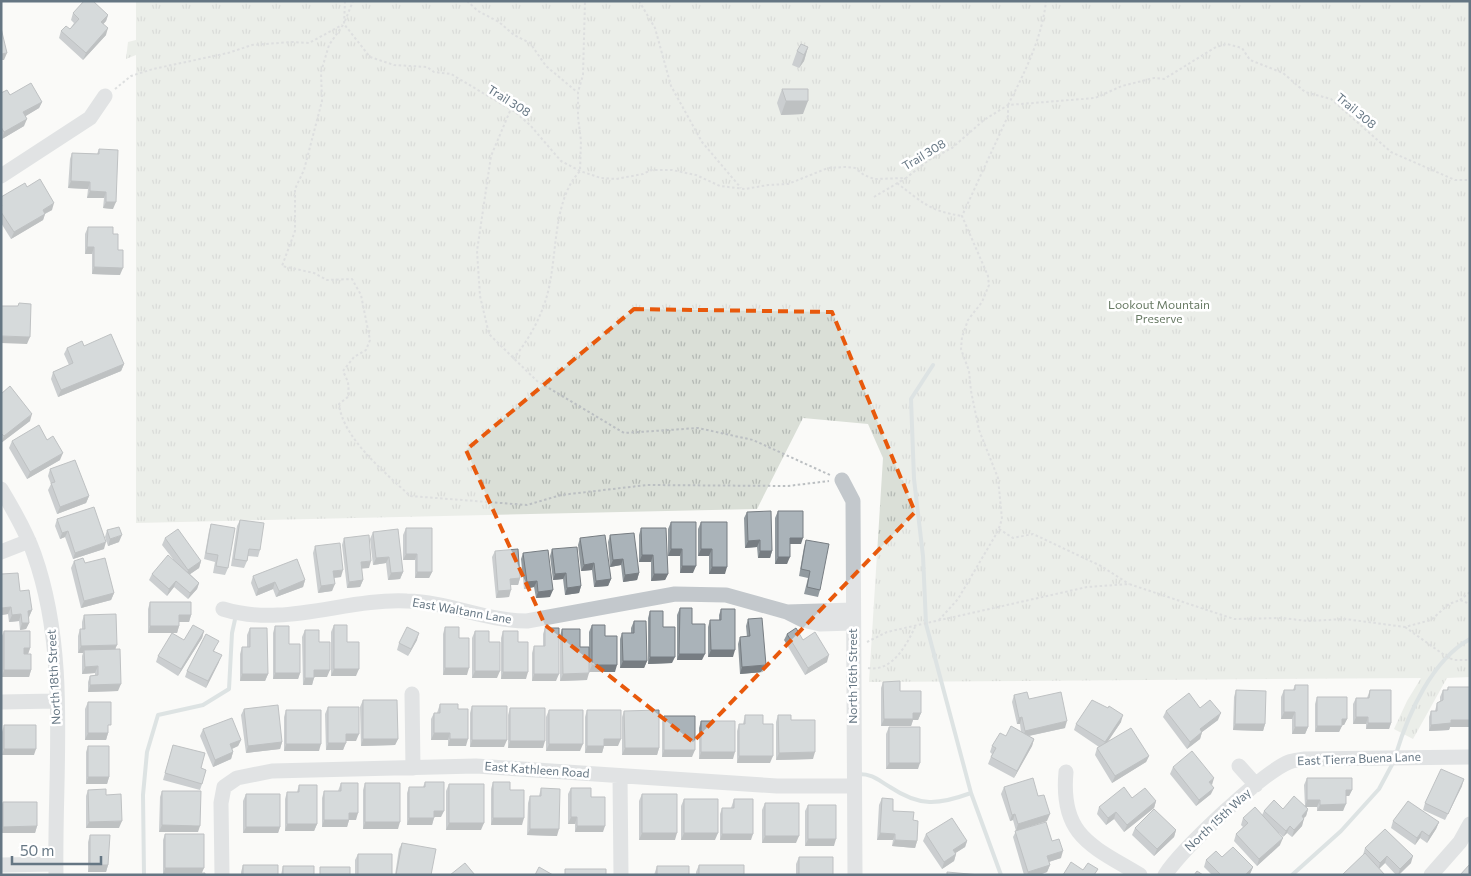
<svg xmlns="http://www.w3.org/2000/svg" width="1471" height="876" font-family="Commissioner,sans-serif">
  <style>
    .grass { fill: url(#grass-tufts) }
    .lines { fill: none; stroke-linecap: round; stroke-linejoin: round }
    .stream { stroke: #bbc7cb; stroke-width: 4 }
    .path { stroke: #bbbfc2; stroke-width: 2; stroke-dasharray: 2.5 2.5; stroke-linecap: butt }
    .minor { stroke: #c3c8cc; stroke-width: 15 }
    .wall { fill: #929a9f }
    .shaded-wall { fill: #777d82 }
    .building { fill: #aab3b9; stroke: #777d82 }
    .marked { fill: none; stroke: #e8590c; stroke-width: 4; stroke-dasharray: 10 6; stroke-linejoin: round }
    .labels { text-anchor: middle; stroke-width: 5; stroke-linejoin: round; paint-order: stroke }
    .street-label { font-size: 12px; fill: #657683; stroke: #fff }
    .park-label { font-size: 12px; fill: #687a64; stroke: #fff }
  </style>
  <defs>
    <pattern id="grass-tufts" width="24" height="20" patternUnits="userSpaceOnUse" patternTransform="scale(1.25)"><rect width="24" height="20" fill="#dadfd7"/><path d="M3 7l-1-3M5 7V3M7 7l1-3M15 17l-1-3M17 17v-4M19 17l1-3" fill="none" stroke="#b4b9b4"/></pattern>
  </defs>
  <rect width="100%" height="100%" fill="#fafaf8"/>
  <path class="grass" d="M136 1H1470V677L1447 678 1413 739 1394 729 1407 701 1421 678 869 682 883 458 868 424 803 418 757 509 136 523V55L126 59 128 42 136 40Z"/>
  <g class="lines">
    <path class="stream" d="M933 365 911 399 914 479 923 556 926 624 971 793 1001 875
      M1396 754C1408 714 1432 660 1470 639
      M859 774C873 774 878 780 890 787 920 807 938 805 971 793
      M144 875 143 795 147 752 158 715 203 705 229 689 232 633 236 615
      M1292 875 1341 831 1379 789 1394 761"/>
    <path class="path" d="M345 1 344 24 370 57 394 65 427 67 434 72 451 74 515 112 530 125 561 161 580 171 601 178 616 179 643 174 651 170H672L696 175 720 186 745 189 768 185 788 184 828 168 845 167 855 168 864 175 874 179 906 178 929 160 952 148 984 120 1008 105 1095 98 1122 86 1154 78 1164 79 1216 47 1227 44 1242 48 1250 60 1283 73 1305 92 1331 99 1391 152 1455 180H1470
      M467 1 478 11 499 22 514 35 530 43 546 66 577 92
      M639 1 655 28 671 86 702 142 741 188
      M345 21 353 1
      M343 25 329 45 321 72 322 101 304 170 295 189V231L282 266 314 273 327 280 352 279 361 295 370 340 366 350 354 357 343 371 348 382 349 396 339 404C343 439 385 472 410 496L527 505 561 495 647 485 788 486 829 481
      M115 89 131 76 153 69 228 53 252 45 292 42 309 43 342 25
      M1008 105C1025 72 1042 38 1046 1
      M510 111 491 156 477 251 480 296 489 334 537 381 624 433 698 428 753 440 830 475
      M897 183C922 202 929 211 962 216
      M874 197 906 178
      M513 359C527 342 538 323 545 302 559 262 550 203 580 171L581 141 578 117V92L583 75 585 1
      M999 529 1013 538 1033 534 1101 566 1129 584
      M1460 600 1470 592
      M939 620 958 599 998 531 1002 519 998 478 979 430 971 391 969 371 961 349 962 337 968 320 982 302 989 285 988 276 962 216 1008 116V105
      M1405 627 1447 657 1454 660H1470
      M867 642 887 632 1087 587 1129 584 1234 619 1282 618 1308 621 1345 619 1405 627 1431 620 1449 604 1460 600 1470 604
      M868 668C892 672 906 646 915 627"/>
    <path class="minor" d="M1 176 90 118 105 96
      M842 480 853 501 855 875
      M1 489C13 509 26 531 34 554 70 655 54 769 56 875
      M1 552 29 541
      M223 609C284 628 346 598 407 601 448 602 486 621 527 621L675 594 726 595 787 612 803 620 820 624 853 623
      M787 612 853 610
      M412 694 413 768
      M1 702 56 701
      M1239 766 1256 785
      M1066 772C1060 836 1092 846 1140 875
      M620 776 621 875
      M1 865 56 864
      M222 875 221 803 224 787 237 778 272 771 476 766 777 786H854
      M1165 875C1182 849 1262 773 1289 762 1294 760 1300 760 1304 759L1470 757
      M1431 875 1460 842 1470 824"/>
  </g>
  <path class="wall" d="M73 13 108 15 106 21 103 24 106 35 83 60 59 38 61 31 70 29 74 23 71 20Z
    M808 47 804 61 799 68 792 65 797 51Z
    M782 89 803 114 781 115 777 103Z
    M1 93 42 102 39 108 25 116 24 126 2 139Z
    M99 149 113 209 103 208 104 198H87L88 189 68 188 70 159 72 153 97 154Z
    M27 187 52 210 45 214 43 220 11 239 1 223V197Z
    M88 227 113 234 120 275 92 274V254H85V234Z
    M67 348 124 364 121 371 58 397 51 379 53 372 69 365 64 354Z
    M1 394 30 421 1 443Z
    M47 440 60 460 27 479 9 448 12 441Z
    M50 469 89 496 86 503 57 514 48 490 51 484 48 476Z
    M778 511 801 544H790L787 564H775V518Z
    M747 512 772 551 770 558H758L757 547 745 548 744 518Z
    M57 519 104 549 73 559 65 537 60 539 55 526Z
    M240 520 260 550 258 557 248 556 247 561 244 568 231 566 237 526Z
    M671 522 693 573H680V556H668V529Z
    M701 522 725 574H709V556H698V529Z
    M211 524 228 568 225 575 213 573 215 562 204 559 209 531Z
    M406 528 432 572 429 578H415V560H403V535Z
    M641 528 668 574 665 580 651 581V562H639V535Z
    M107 530 119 542 108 546 105 537Z
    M373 532 403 572 400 579 388 580 386 563 373 565 370 539Z
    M610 535 639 573 637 580 623 582 621 565 610 567 608 542Z
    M165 538 201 561 199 568 190 574 199 583 197 589 188 599 174 587 167 596 149 580 152 574 173 559 162 545Z
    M344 538 369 568H361L363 580 360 587 347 588 342 545Z
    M580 538 611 579 608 586 594 587 592 570 581 571 578 545Z
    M806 540 820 590 818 597 804 594 808 578 799 576 804 547Z
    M315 546 341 577 334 578 332 591 318 593 313 553Z
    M552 549 581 586 579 593 565 595 563 579 553 580 550 556Z
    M495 551 520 578 518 585H511L509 597 496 598 492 557Z
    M523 553 550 597 536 598 534 587 524 589 521 559Z
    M74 561 114 593 111 600 81 608 71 568Z
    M253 576 305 580 303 587 276 597 273 589 256 596 251 583Z
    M20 591 32 610 29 617H28L29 623 26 629 20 630 19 621 9 622 8 614 1 615Z
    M150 602 191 615 189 622H179V626L177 633H148V609Z
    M680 608 692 624 702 660H677V615Z
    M721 609 733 657H708V627L710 620H719V615Z
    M650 611 663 627 672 663 648 664V618Z
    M84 615 116 649 118 691 88 692V682L90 676 95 675V673L82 674V656L83 653H78V636L80 629H82V622Z
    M748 619 763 672 740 674 738 644 740 637H747L746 626Z
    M634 621 647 661 644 668H620V639L622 633H631V628Z
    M334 625 347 642 356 676H331V632Z
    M592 625 615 672H589V632Z
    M275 626 289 644 300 673 298 679H273V633Z
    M445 627 459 638 467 675H443V634Z
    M250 628 268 674 265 681H240V654L242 647H247V635Z
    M545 628 556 681H532V653L534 646H543V634Z
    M562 629 580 647 587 680 560 681V636Z
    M305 630 319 642 327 677H314L312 685H303L302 637Z
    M4 631 30 648 28 654 31 670 29 677H2L1 638Z
    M204 631 202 638 178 676 156 662 158 656 184 640Z
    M475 631 489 642 497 678H472V638Z
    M503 631 518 642 526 679H501V638Z
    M787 634 827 662 805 675 784 640Z
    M417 640 408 656 397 650 399 643Z
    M216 647 214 651 219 662 206 688 185 677 187 671Z
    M883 682 900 691 921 713 918 720H913L911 726H881V688Z
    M1295 685 1308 727 1305 734H1292V719H1281V697L1284 690H1293Z
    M1448 687 1470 727H1450L1449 730 1429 731V717L1431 711H1435L1437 703 1440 701V697L1443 690H1447Z
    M1236 690 1265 724 1263 731 1233 730 1234 697Z
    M1370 690 1391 723 1389 729H1366V724H1353V704L1356 698H1367Z
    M1014 695 1029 699 1065 728 1029 736 1034 739 1032 746 1014 778 988 764 992 754 990 752 992 746 1021 732 1020 724H1017L1012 702Z
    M1317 697 1347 719 1344 725H1342L1339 732H1315V704Z
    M363 700 398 739 395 745 361 746 360 707Z
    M88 702 108 733 106 740H85V709Z
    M440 704 458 709 466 746H448V740H431V719L434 713H437Z
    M472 706 504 747H470V713Z
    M328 707 356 741H346L343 750H326L325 714Z
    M510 708 543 748H508V715Z
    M1200 708 1218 720 1202 732 1200 739 1187 749 1163 717 1166 711Z
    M244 709 282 742 280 749 246 753 241 715Z
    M286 710 319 751H284V717Z
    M549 710 580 751H546V717Z
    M587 710 618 746H604L602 753H585V717Z
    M624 711 659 748 657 755H622V717Z
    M745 715 763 724 770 763H737V731L739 724H743Z
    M778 715 791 720 813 759 776 760V722Z
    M664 716 692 757H662V722Z
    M701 721 733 759H699V728Z
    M1121 722 1107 742 1149 756 1146 762 1112 783 1095 755 1097 748 1099 747 1074 730 1076 724Z
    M4 725 34 755H2V732Z
    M889 727 918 769H886V734Z
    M203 729 241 740 238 746 232 749 233 752 231 759 213 767 200 736Z
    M173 745 201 768 202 784 200 790 163 780Z
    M88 746 109 777 107 784H86V752Z
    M1173 767 1211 785V794L1196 806 1170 774Z
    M1307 778 1352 790 1349 796H1346L1343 811H1317V807H1306L1308 809 1306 816 1303 818 1302 826 1292 837 1287 833 1283 837 1279 833 1280 845 1257 866 1234 841 1236 834 1243 827 1241 825 1243 818 1262 815 1264 811 1305 806 1304 785Z
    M425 782 441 817H434L432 825H407V793L409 787H423Z
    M493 782 510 790 522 825H491V789Z
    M341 783 356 820H349L347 827H322V798L324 791H338Z
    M365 783 398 829H363V790Z
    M449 784 481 830H446V791Z
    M299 785 317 824 314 831H285V799L287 792H297Z
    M1462 786 1445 820 1423 810 1425 803Z
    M1004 787 1038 796 1047 821 1024 828 1052 841 1061 858 1049 862 1050 865 1047 872 1039 875H1024L1013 837 1016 831 1013 820 1010 821 1001 794Z
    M541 788 557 836 527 835 528 803 530 796H539Z
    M571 788 591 797 603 832H575V824H568V794Z
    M88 790 119 828H86V796Z
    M162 791 198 832H159L160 797Z
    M246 794 280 827 278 833H243V801Z
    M642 794 675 840H639V801Z
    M882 798 893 811 913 820 917 841 915 848 892 846 893 840H877L879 805Z
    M1132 798 1156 801 1154 808 1124 832 1114 819 1106 825 1097 814 1099 807Z
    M684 799 715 840H681V806Z
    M734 799 751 840H720V814L722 808H731Z
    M3 802 37 826 35 833H1V806Z
    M765 803 796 843H762V810Z
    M808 805 834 846H805V811Z
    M1393 821 1439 822 1436 829 1427 843 1420 838 1415 845 1391 828Z
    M1135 828 1176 830 1174 837 1154 856 1132 835Z
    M165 834 202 873 205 875H163V840Z
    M926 834 967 841 965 847 955 853 956 854 954 861 942 869 923 841Z
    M90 835 108 865 106 872H88V842Z
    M402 843 431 875H395L399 849Z
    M1365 848 1411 863 1399 875H1396L1385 863 1379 868 1363 855Z
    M358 854 392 875H355V860Z
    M799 857 833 875H796V864Z
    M1222 857 1253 867 1250 874V875H1212L1204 867 1206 860Z
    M243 865 278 875H241V872Z
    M699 865 744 875H696V872Z
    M283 866 314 875H281Z
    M657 866 689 875H654Z"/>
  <path class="shaded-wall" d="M108 15 106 21 99 29 101 22Z
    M108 28 106 35 83 60 86 53Z
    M808 47 804 61 799 68 804 55Z
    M7 53 4 60H1V54Z
    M786 101H808L803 114 781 115Z
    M42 102 39 108 21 119 23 112Z
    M27 119 24 126 2 139 4 132Z
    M71 181 90 182 88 189 68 188Z
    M90 191 106 192 104 198H87Z
    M106 202H116L113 209 103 208Z
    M54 203 52 210 40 216 43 210Z
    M45 214 43 220 11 239 14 232Z
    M87 247H94L92 254H85Z
    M94 267 123 268 120 275 92 274Z
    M1 336 30 337 27 344 1 343Z
    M124 364 121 371 58 397 61 390Z
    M32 414 30 421 1 443 4 436Z
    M63 453 60 460 27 479 30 472Z
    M89 496 86 503 57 514 60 507Z
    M68 531 65 537 60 539 62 533Z
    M122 535 119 542 108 546 110 539Z
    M790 538H803L801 544H787Z
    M760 540 757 547 745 548 748 541Z
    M106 542 104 549 73 559 75 553Z
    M671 549H682L680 556H668Z
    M701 549H712L709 556H698Z
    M760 551H772L770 558H758Z
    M406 554H417L415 560H403Z
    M642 555H653L651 562H639Z
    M389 557 386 563 373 565 376 558Z
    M778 557H790L787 564H775Z
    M623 559 621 565 610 567 613 560Z
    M201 561 199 568 186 577 188 570Z
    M371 561 369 568 358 569 361 562Z
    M594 563 592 570 581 571 584 565Z
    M682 566H696L693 573H680Z
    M712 567H727L725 574H709Z
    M343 570 341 577 331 578 333 571Z
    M403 572 400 579 388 580 391 573Z
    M417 572H432L429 578H415Z
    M566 573 563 579 553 580 555 574Z
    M639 573 637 580 623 582 625 575Z
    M654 574H668L665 580 651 581Z
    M520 578 518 585H508L510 579Z
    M611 579 608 586 594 587 596 581Z
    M305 580 303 587 276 597 279 591Z
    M363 580 360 587 347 588 349 582Z
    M176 581 174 587 167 596 169 589Z
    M537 581 534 587 524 589 527 582Z
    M275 582 273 589 256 596 258 589Z
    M199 583 197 589 188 599 190 593Z
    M335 584 332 591 318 593 321 586Z
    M581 586 579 593 565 595 567 588Z
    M511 590 509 597 496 598 498 591Z
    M553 590 550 597 536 598 538 592Z
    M114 593 111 600 81 608 84 601Z
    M11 607 8 614 1 615V608Z
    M32 610 29 617 25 618 28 611Z
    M21 614 19 621 9 622 12 615Z
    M179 615H191L189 622H177Z
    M22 623H29L26 629 20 630Z
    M150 626H179L177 633H148Z
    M204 631 202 638 178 676 181 669Z
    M419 633 417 640 408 656 411 649Z
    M117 645 114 652 84 650 83 653H78L81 646Z
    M24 648H30L28 654 22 655Z
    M711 650H735L733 657H708Z
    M679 654H705L702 660H677Z
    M222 655 219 662 206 688 208 681Z
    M829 655 827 662 805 675 808 668Z
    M650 657H675L672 663 648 664Z
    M623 661H647L644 668H620Z
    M592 665H617L615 672H589Z
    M766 665 763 672 740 674 742 667Z
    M98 666 95 673 82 674 85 667Z
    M445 668H469L467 675H443Z
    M334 669H359L356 676H331Z
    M4 670H31L29 677H2Z
    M314 670H330L327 677H312Z
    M475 671H500L497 678H472Z
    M503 672H528L526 679H501Z
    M275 673H300L298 679H273Z
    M589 673 587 680 560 681 563 674Z
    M242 674H268L265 681H240Z
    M534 674H559L556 681H532Z
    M305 678H314L312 685H303Z
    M121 684 118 691 88 692 90 685Z
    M1284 712H1295L1292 719H1281Z
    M913 713H921L918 720H913L911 726H881L884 719Z
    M1221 713 1218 720 1202 732 1200 739 1187 749 1190 742 1200 729Z
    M1123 715 1121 722 1103 749 1105 742Z
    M1022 717 1020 724H1017L1019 718Z
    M1356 717H1368L1366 724H1353Z
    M1342 719H1347L1344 725H1339Z
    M1451 720H1470V727H1450L1449 730 1429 731 1431 725Z
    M1067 721 1065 728 1023 737 1025 731Z
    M1368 723H1391L1389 729H1366Z
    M1235 724H1265L1263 731 1233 730Z
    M1317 726H1342L1339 732H1315Z
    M1295 727H1308L1305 734H1292Z
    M88 733H108L106 740H85Z
    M434 733H450L448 740H431Z
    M346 734H359L356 741H343Z
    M363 739H398L395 745 361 746Z
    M450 739H468L466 746H448Z
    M604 739H621L618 746H602Z
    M1034 739 1032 746 1014 778 1017 771Z
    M241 740 238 746 227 751 230 744Z
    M472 740H507L504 747H470Z
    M510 741H545L543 748H508Z
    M282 742 280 749 246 753 248 746Z
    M328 743H346L343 750H326Z
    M286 744H321L319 751H284Z
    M549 744H583L580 751H546Z
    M587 746H604L602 753H585Z
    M625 748H659L657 755H622Z
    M4 749H36L34 755H2Z
    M664 750H695L692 757H662Z
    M233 752 231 759 213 767 215 760Z
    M701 752H735L733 759H699Z
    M815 752 813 759 776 760 779 753Z
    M739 756H773L770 763H737Z
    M1149 756 1146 762 1112 783 1115 776Z
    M889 763H920L918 769H886Z
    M88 777H109L107 784H86Z
    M1214 778 1212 785 1209 782Z
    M1464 779 1462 786 1445 820 1448 814Z
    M1214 788 1211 794 1196 806 1199 800Z
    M1346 790H1352L1349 796H1343Z
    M1307 800H1320L1317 807H1305Z
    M1156 801 1154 808 1124 832 1127 825Z
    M1346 804 1343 811H1317L1320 805Z
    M1308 809 1306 816 1299 823 1302 816Z
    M434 811H444L441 817H432Z
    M1116 812 1114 819 1106 825 1108 818Z
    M349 813H358L356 820H347Z
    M1015 814 1013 820 1010 821 1012 815Z
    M1050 814 1047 821 1016 831 1018 824Z
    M571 817H577L575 824H568Z
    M409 818H434L432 825H407Z
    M493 818H524L522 825H491Z
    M1304 819 1302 826 1292 837 1294 830Z
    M324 820H349L347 827H322Z
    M122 821 119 828H86L89 822Z
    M365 822H400L398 829H363Z
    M1439 822 1436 829 1427 843 1429 836Z
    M449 823H484L481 830H446Z
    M287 824H317L314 831H285Z
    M162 825 200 826 198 832H159Z
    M37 826 35 833H1L3 827Z
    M577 826H605L603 832H575Z
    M1290 826 1287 833 1283 837 1286 831Z
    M246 827H280L278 833H243Z
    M530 829H559L557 836 527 835Z
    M1176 830 1174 837 1154 856 1157 849Z
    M1422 831 1420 838 1415 845 1417 838Z
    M642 833H677L675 840H639Z
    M684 833H718L715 840H681Z
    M880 833 895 834 893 840H877Z
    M722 834H753L751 840H720Z
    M765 836H799L796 843H762Z
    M1283 838 1280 845 1257 866 1259 859Z
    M808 839H836L834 846H805Z
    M895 840 917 841 915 848 892 846Z
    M967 841 965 847 951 856 953 850Z
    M1063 851 1061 858 1045 863 1047 856Z
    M956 854 954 861 942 869 944 862Z
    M1387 856 1385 863 1378 870 1380 863Z
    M1413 856 1411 863 1398 875 1400 869Z
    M90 865H108L106 872H88Z
    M1050 865 1047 872 1039 875H1027L1028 872Z
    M1253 867 1250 874V875H1245Z
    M165 868H204L201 875 165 873 164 875H163Z"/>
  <path class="building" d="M84 1H93L108 15 101 22 108 28 86 53 61 31 66 26 70 29 79 19 73 13Z
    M1 28 7 53 1 54Z
    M801 44 808 47 804 55 797 51Z
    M31 83 42 102 23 112 27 119 4 132 1 127V93L7 90 10 95Z
    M782 89H808V101H786Z
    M99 149 118 150 116 202H106V192L90 191V182L71 181 72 153 99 154Z
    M40 179 54 203 43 210 45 214 14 232 1 212V206H2L1 204V197L25 183 27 187Z
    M88 227H113V234H118V250H123V268L94 267V247H87Z
    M19 303 31 304 30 337 1 336V306H18Z
    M111 334 124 364 61 390 53 372 73 363 67 348 82 341 84 346Z
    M10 386 32 414 4 436 1 433V394Z
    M39 425 47 440 53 436 63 453 30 472 12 441Z
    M75 460 89 496 60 507 51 483 55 482 50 469Z
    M94 507 106 542 75 553 68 531 62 533 57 519Z
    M771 511 772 551H760V540L748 541 747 512Z
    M778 511H803V538H790V557H778Z
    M240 520 264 523 260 550 249 549 247 561 234 559Z
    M671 522H696V566H682V549H671Z
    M701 522H727V567H712V549H701Z
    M211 524 235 528 228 568 216 566 218 555 206 553Z
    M119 527 122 535 110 539 107 530Z
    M406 528H432V572H417V554H406Z
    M641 528H666L668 574H654L653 555H642Z
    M178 529 201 561 188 570 165 538Z
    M398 529 403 572 391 573 389 557 376 558 373 532Z
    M634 533 639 573 625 575 623 559 613 560 610 535Z
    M369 535 371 561 361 562 363 580 349 582 344 538Z
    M605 535 611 579 596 581 594 563 584 565 580 538Z
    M806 540 829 544 820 590 807 587 810 571 801 569Z
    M340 543 343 570 333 571 335 584 321 586 315 546Z
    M577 547 581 586 567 588 566 573 555 574 552 549Z
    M518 549 520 578 510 579 511 590 498 591 495 551Z
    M548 550 553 590 538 592 537 581 527 582 523 553Z
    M168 555 199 583 190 593 176 581 169 589 152 574Z
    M83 558 85 563 105 558 114 593 84 601 74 561Z
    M297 559 305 580 279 591 275 582 258 589 253 576Z
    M18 573 20 591 29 590 32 610 28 611 29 623H22L21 614 12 615 11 607 1 608V574Z
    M150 602H191V615H179V626H150Z
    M680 608H692V624H705V654H679Z
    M721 609H735V650H711L710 620H721Z
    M650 611H663V627H675V657H650Z
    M116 614 117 645 81 646 80 629H85L84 615Z
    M762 618 766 665 742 667 740 637 750 636 748 619Z
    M634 621H646L647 661H623L622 633H634Z
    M193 625 204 631 181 669 158 656 172 633 184 640Z
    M334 625H347V642H359V669H334Z
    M592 625H605V636H617V665H592Z
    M275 626H289V644H300V673H275Z
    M407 627 419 633 411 649 399 643Z
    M445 627H459V638H469V668H445Z
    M250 628H267L268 674H242V647H250Z
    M545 628H559V674H534V646H545Z
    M796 628 803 640 815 632 829 655 808 668 787 634Z
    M562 629H580V647H589V673L563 674Z
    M305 630H319V642H330V670H314V678H305Z
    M4 631H30V648H24V654H31V670H4Z
    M475 631H489V642H500V671H475Z
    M503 631H518V642H528V672H503Z
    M206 634 219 641 213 651 222 655 208 681 187 671Z
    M120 649 121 684 90 685V676L98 675V666L85 667 84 650Z
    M900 681V691H921V713H913V719H884L883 682Z
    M1295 685H1308V727H1295V712H1284V690H1295Z
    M1448 687H1470V720H1451V723L1431 725V711H1437V703L1443 700V690H1448Z
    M1236 690 1266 691 1265 724H1235Z
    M1370 690H1391V723H1368V717H1356V698H1369Z
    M1027 692 1029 699 1061 692 1067 721 1025 731 1022 717 1019 718 1014 695Z
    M1189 693 1200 708 1210 700 1221 713 1200 729 1202 732 1190 742 1166 711Z
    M1317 697H1347V719H1342V726H1317Z
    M363 700H397L398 739H363Z
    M1092 700 1108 708 1109 706 1123 715 1105 742 1076 724Z
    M88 702H111V725H108V733H88Z
    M440 704H458V709H468V739H450V733H434V713H440Z
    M278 705 282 742 248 746 244 709Z
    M472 706H507V740H472Z
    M328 707H359V734H346V743H328Z
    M510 708H545V741H510Z
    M286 710H321V744H286Z
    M549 710H583V744H549Z
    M587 710H621V739H604V746H587Z
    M659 710V748H625L624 711Z
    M745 715H763V724H773V756H739V724H745Z
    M778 715H791V720H815V752L779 753Z
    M664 716H695V750H664Z
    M232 718 241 740 230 744 233 752 215 760 203 729Z
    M701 721H735V752H701Z
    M4 725H36V749H4Z
    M1011 726 1034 739 1017 771 991 757 996 748 992 746 1000 733 1006 736Z
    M889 727H920V763H889Z
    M1131 728 1149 756 1115 776 1097 748Z
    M173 745 205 753 201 768 206 770 202 784 165 773Z
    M88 746H109V777H88Z
    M1192 751 1214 778 1209 782 1214 788 1199 800 1173 767Z
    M1441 769 1464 779 1448 814 1425 803Z
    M1033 778 1038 796 1044 795 1050 814 1018 824 1015 814 1012 815 1004 787Z
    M1307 778H1352V790H1346V804L1320 805V800H1307Z
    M425 782H444V811H434V818H409V787H425Z
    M493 782H510V790H524V818H493Z
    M341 783H358V813H349V820H324V791H341Z
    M365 783H400V822H365Z
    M449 784H484V823H449Z
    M299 785H317V824H287V792H299Z
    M1124 787 1132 798 1145 788 1156 801 1127 825 1116 812 1108 818 1099 807Z
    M541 788 560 789 559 829H530V796H541Z
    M571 788H591V797H605V826H577V817H571Z
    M106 789V795L121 794 122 821 89 822 88 790Z
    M162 791H201L200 826 162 825Z
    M246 794H280V827H246Z
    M642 794H677V833H642Z
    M1294 796 1308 809 1302 816 1304 819 1294 830 1290 826 1286 831 1264 811 1274 800 1283 809Z
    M882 798 893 799V811L914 812 913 820 918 821 917 841 895 840V834L880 833Z
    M684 799H718V833H684Z
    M734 799H753V834H722V808H734Z
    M1408 801 1439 822 1429 836 1422 831 1417 838 1393 821Z
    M3 802H37V826L3 827Z
    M765 803H799V836H765Z
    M808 805H836V839H808Z
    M1255 807 1283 838 1259 859 1236 834 1248 823 1243 818Z
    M1154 809 1176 830 1157 849 1135 828Z
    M952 818 967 841 953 850 956 854 944 862 926 834Z
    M1046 822 1052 841 1059 839 1063 851 1047 856 1050 865 1028 872 1015 831Z
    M1385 829 1413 856 1400 869 1387 856 1380 863 1365 848Z
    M165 834H204V868H165Z
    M90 835H110L108 865H90Z
    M402 843 436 849 431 875H396Z
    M1233 847 1253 867 1245 875H1221L1206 860 1216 851 1222 857Z
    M1365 853 1385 875H1342Z
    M358 854H392V875H358Z
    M799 857H833V875H799Z
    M1071 862 1083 870 1088 863 1098 869 1094 875H1063Z
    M465 863 475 875H450Z
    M1470 864V875H1460Z
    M243 865H278V875H243Z
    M699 865H744V875H699Z
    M283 866H314V875H283Z
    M657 866H689V875H657Z
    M320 867H350V875H320Z
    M539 867 553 875H535Z
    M565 869H606V875H565Z
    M1197 871 1203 875H1194Z
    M947 872 980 875H947Z
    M165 873H205V875H165Z"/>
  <path d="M0 0H1471V876H0ZM634 309 832 312 915 512 693 742 545 625 466 450Z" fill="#fafaf8" fill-opacity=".55" fill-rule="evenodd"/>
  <path class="marked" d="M634 309 832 312 915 512 693 742 545 625 466 450Z"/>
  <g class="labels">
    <g class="street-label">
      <text transform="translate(509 101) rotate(32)" y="4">Trail 308</text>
      <text transform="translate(1356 111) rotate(40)" y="4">Trail 308</text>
      <text transform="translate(924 155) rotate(-31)" y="4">Trail 308</text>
      <text transform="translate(462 611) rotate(10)" y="4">East Waltann Lane</text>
      <text transform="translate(853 676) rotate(-90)" y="4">North 16th Street</text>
      <text transform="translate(54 677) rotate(-93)" y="4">North 18th Street</text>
      <text transform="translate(1359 759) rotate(-2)" y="4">East Tierra Buena Lane</text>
      <text transform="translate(537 770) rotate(4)" y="4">East Kathleen Road</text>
      <text transform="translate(1218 820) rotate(-43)" y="4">North 15th Way</text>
    </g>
    <g class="park-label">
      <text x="1159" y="309">Lookout Mountain<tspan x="1159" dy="14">Preserve</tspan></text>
    </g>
  </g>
  <rect width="1471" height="876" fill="none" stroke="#657683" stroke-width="5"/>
  <path d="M12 856v8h89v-8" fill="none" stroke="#657683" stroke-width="2.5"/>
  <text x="20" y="856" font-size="15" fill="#657683" stroke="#ffffff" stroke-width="4" paint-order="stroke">50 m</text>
</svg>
